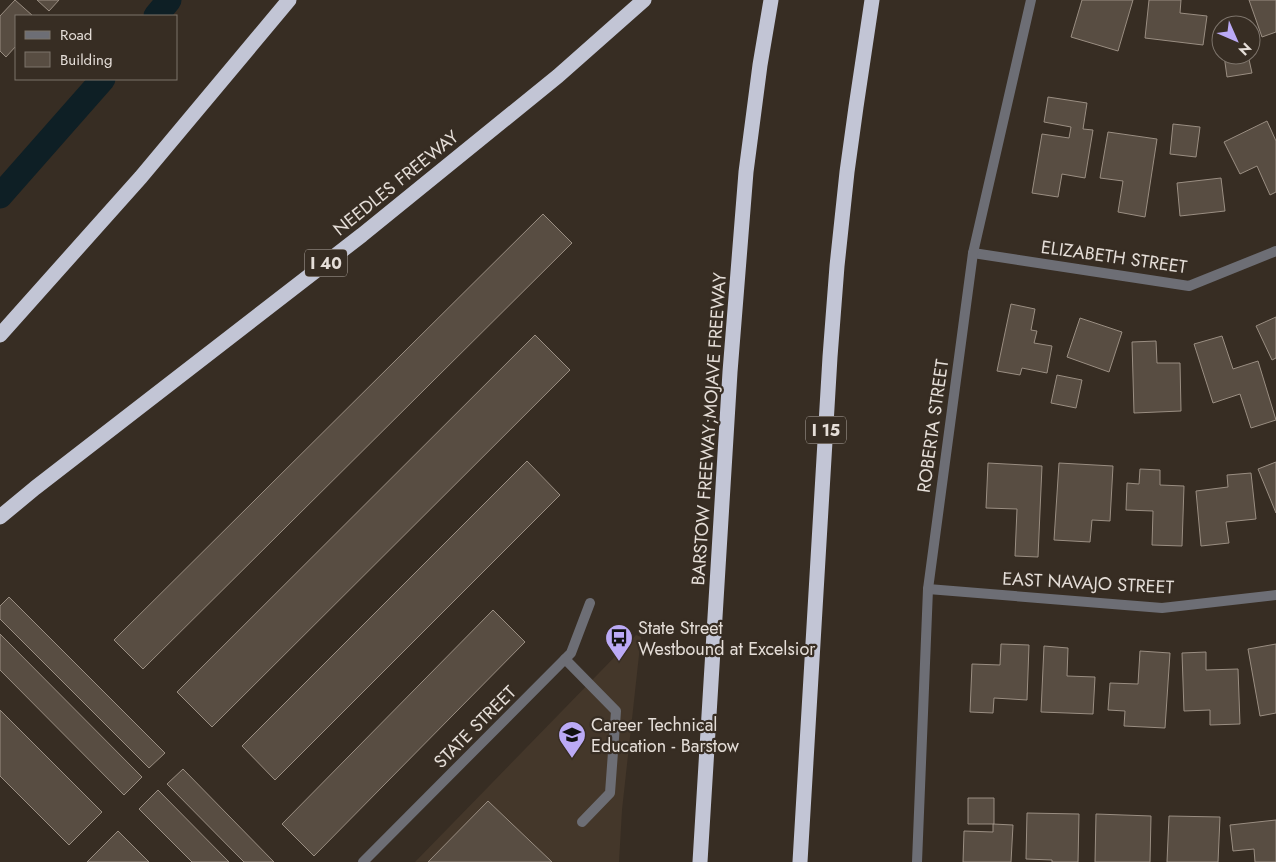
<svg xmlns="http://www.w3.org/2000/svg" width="1276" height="862" font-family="Jost,sans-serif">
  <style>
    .education { fill: #44372a }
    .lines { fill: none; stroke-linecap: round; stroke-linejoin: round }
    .canal { stroke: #0e1f25; stroke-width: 25 }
    .building { fill: #584d42; stroke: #9a8e82 }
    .service { stroke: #6d6e75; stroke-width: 10 }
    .minor { stroke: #6d6e75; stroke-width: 10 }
    .tertiary { stroke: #6d6e75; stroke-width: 10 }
    .motorway { stroke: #c2c5d5; stroke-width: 15 }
    .labels { text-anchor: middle; stroke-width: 4.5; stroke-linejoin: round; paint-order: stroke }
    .shield { fill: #372d23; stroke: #b1a9a2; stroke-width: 1 }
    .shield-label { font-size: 16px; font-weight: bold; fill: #e5ded8 }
    .street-label { font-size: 18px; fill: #e5ded8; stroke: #372d23 }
    .poi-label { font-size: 18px; fill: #e5ded8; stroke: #372d23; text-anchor: start }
  </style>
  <rect width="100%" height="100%" fill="#372d23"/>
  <path class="education" d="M636 635 641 637 622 810 619 862H415Z"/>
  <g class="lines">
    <path class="canal" d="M156 16 169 0
      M0 196 103 79"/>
  </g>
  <path class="building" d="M15 0 33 16H16V46L6 57 0 51V16Z
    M37 0H59L49 11Z
    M1082 0H1133L1118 51 1071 37Z
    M1149 0H1181L1180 13 1207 16 1203 45 1145 38Z
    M1249 0H1276V32L1262 37Z
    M1224 55H1248L1252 73 1227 77Z
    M1048 97 1087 103 1083 129 1093 130 1085 178 1062 174 1058 197 1032 193 1042 134 1069 138 1071 127 1044 122Z
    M1267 121 1276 141V192L1270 195 1257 166 1240 174 1224 142Z
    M1173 124 1200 127 1196 157 1170 154Z
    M1108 132 1157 139 1145 217 1118 212 1123 181 1100 178Z
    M1221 178 1225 211 1180 216 1177 183Z
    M543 214 572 243 143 669 114 640Z
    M1011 304 1035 309 1031 330 1037 331 1034 343 1052 346 1047 373 1022 368 1020 375 997 371Z
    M1276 317V358L1272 360 1256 326Z
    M1080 318 1122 332 1109 372 1067 357Z
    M535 335 570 370 212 727 177 692Z
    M1222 336 1233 369 1258 361 1276 420 1251 428 1240 394 1213 403 1194 344Z
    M1156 341 1157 363H1180L1181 411 1134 413 1132 342Z
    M1057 375 1082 380 1076 408 1051 403Z
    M527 461 560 495 275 780 242 746Z
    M1276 462V513L1258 469Z
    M988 463 1042 466 1038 557 1015 556 1017 509 986 508Z
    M1059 463 1113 466 1110 521 1092 520 1090 542 1054 540Z
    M1140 469 1160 470V485L1184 486 1182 546 1152 545 1153 511 1126 510 1127 483 1139 484Z
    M1251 473 1256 519 1226 522 1229 543 1201 546 1196 491 1228 487 1227 475Z
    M9 597 165 753 149 768 0 619V606Z
    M493 610 525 642 314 856 282 824Z
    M0 634 142 777 124 795 0 670Z
    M1001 644 1029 645 1027 700 994 698 993 713 970 712 972 664 1000 665Z
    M1276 644V713L1260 716 1248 649Z
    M1044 646 1068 648 1067 676 1095 677 1093 714 1041 712Z
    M1140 651 1170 653 1165 728 1124 726 1125 711 1108 710 1110 683 1138 684Z
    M1206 652V670L1238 669 1240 724 1210 725V710L1184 711 1182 653Z
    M0 710 102 812 69 845 0 776Z
    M183 769 274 862H244L167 784Z
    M158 790 229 862H192L139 809Z
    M968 798H994V824H968Z
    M488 801 552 862H428Z
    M1027 813 1079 814 1078 862H1052V860L1026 859Z
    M1096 814 1151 816 1150 862H1095Z
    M1169 816 1220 817 1218 862H1167Z
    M1276 820V862H1255L1254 849 1233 851 1230 825Z
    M993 824 1013 825 1011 862H963L964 831 993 832Z
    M118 831 149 862H87Z"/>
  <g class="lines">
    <path class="service" d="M565 659 616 711 610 793 582 822"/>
    <path class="minor" d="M973 253 1189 286 1276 251
      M928 589 1162 608 1276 595
      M363 862 571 653 590 603"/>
    <path class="tertiary" d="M917 862 928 589 973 253 1031 0"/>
    <path class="motorway" d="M0 335 141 177 289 0
      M0 517 35 488 362 235 558 76 644 0
      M700 862 730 372 746 172 760 65 771 0
      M800 862 830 357 837 266 847 172 856 107 872 0"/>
  </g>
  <defs>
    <symbol id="bus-pin" viewBox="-11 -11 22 30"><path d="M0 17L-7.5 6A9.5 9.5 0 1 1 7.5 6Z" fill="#bbaaf6" stroke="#372d23"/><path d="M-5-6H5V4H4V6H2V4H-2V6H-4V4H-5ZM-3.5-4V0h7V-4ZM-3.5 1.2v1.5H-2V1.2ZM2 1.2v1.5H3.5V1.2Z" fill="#111"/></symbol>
    <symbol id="school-pin" viewBox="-11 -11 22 30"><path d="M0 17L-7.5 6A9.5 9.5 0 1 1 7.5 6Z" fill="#bbaaf6" stroke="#372d23"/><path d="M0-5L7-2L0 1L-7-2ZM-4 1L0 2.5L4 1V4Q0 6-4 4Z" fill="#111"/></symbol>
  </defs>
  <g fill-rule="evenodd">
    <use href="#bus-pin" x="603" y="622" width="32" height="43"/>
    <use href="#school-pin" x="556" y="719" width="32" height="43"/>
  </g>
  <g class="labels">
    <g class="shield">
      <rect x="305" y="249.5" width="42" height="27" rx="4"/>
      <rect x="806" y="416.5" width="40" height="27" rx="4"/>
    </g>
    <g class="shield-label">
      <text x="326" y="269">I 40</text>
      <text x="826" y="436">I 15</text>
    </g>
    <g class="street-label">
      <text transform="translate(396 183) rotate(-39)" y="6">NEEDLES FREEWAY</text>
      <text transform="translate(1114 257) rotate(8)" y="6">ELIZABETH STREET</text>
      <text transform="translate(933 426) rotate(-82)" y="6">ROBERTA STREET</text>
      <text transform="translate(709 429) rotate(-86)" y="6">BARSTOW FREEWAY;MOJAVE FREEWAY</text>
      <text transform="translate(1088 583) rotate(3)" y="6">EAST NAVAJO STREET</text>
      <text transform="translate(475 727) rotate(-45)" y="6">STATE STREET</text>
    </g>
    <g class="poi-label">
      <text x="638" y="634">State Street<tspan x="638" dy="21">Westbound at Excelsior</tspan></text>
      <text x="591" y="731">Career Technical<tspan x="591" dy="21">Education - Barstow</tspan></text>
    </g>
  </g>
  <rect x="15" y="15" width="162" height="65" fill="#372d23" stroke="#7d746b"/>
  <rect x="25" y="31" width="25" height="8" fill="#6d6e75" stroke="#7d746b"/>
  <text x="60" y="40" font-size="15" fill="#e5ded8">Road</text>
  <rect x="25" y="52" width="25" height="15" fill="#584d42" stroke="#7d746b"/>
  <text x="60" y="65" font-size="15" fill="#e5ded8">Building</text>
  <g transform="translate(1236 40) rotate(135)"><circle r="24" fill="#372d23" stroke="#7d746b"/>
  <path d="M0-4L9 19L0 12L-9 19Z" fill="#bbaaf6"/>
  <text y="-8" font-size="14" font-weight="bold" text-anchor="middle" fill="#e5ded8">N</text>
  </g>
</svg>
